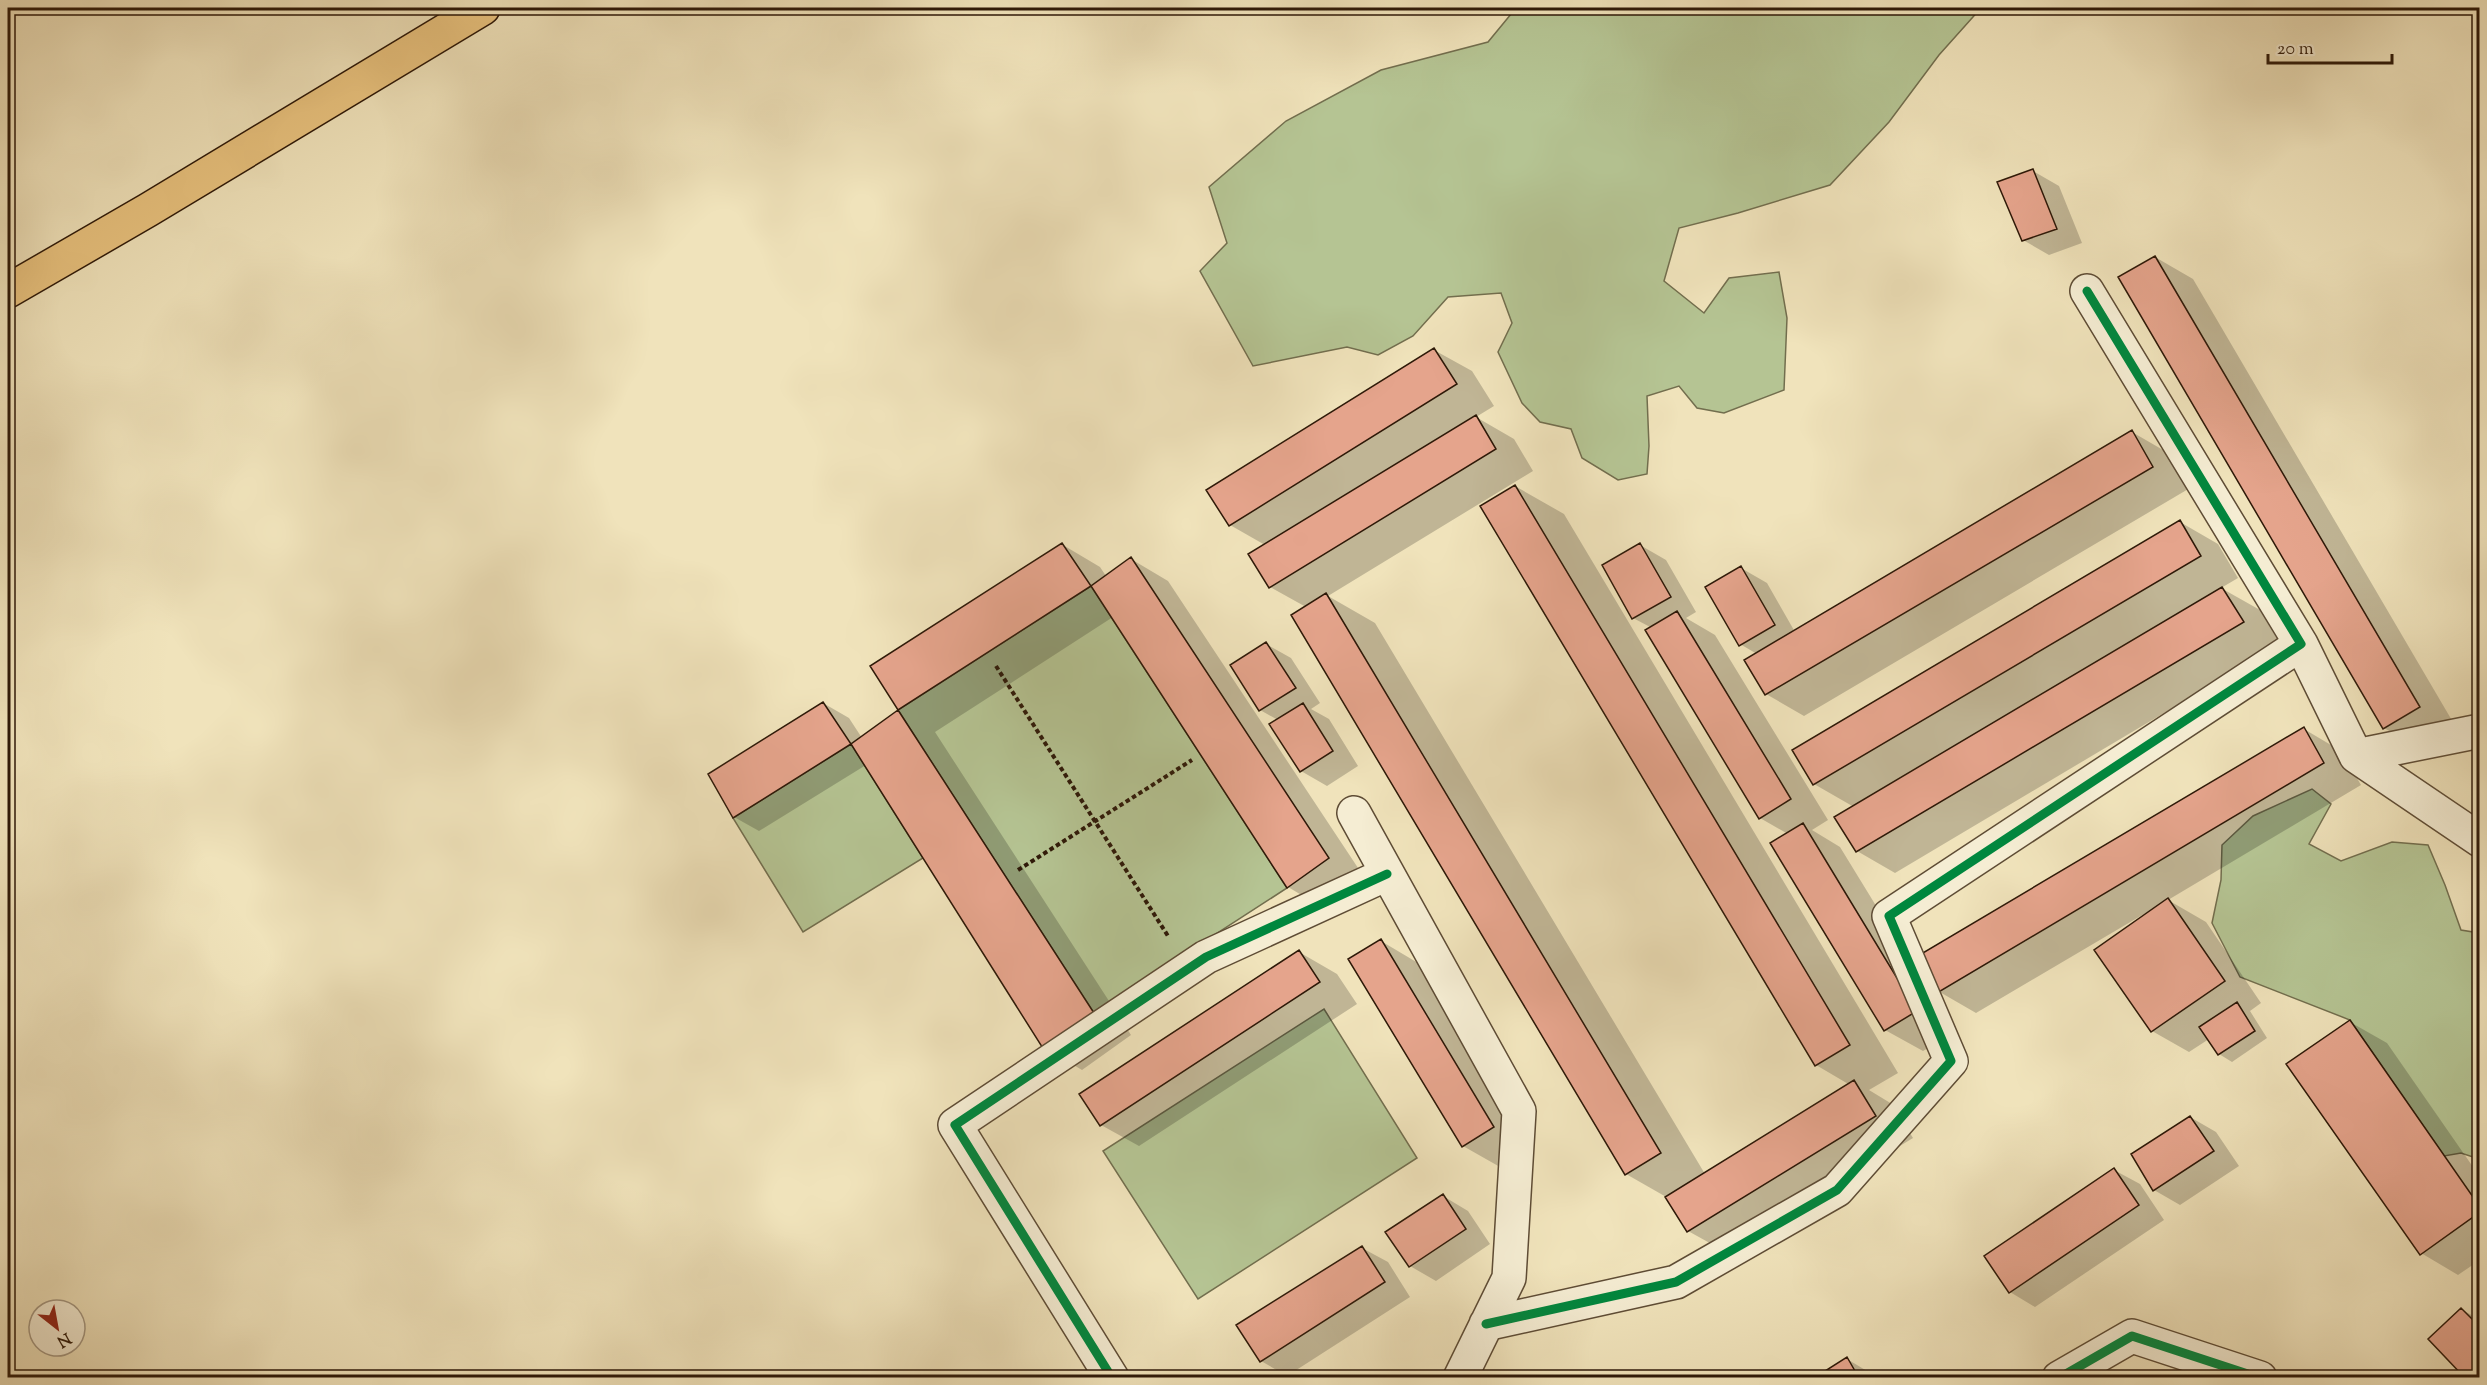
<svg xmlns="http://www.w3.org/2000/svg" width="2487" height="1385" font-family="'Sorts Mill Goudy',serif">
  <style>
    .green { fill: #b5c493; stroke: #726e4e; stroke-width: 1.5 }
    .shadow { fill: #0003 }
    .building { fill: #e5a48c; stroke: #2e1908; stroke-width: 1.5 }
    .lines { fill: none; stroke-linecap: round; stroke-linejoin: round }
    .minor-casing { stroke: #5e4c35; stroke-width: 36 }
    .major-casing { stroke: #2e1908; stroke-width: 36 }
    .path { stroke: #2e1908; stroke-width: 4; stroke-dasharray: 4.5 3; stroke-linecap: butt }
    .minor { stroke: #f5edd3; stroke-width: 33 }
    .major { stroke: #e8c27e; stroke-width: 33 }
    .cycleway-casing { stroke: #f5edd3; stroke-width: 13 }
    .cycleway { stroke: #00873e; stroke-width: 9 }
  </style>
  <rect width="100%" height="100%" fill="#f0e3bb"/>
  <filter id="stains"><feTurbulence type="fractalNoise" baseFrequency=".00333" numOctaves="4"/><feColorMatrix values="0 0 0 0 .2 0 0 0 0 .09 0 0 0 0 .02 0 0 0 .5 -.17"/></filter>
  <radialGradient id="worn" r=".72"><stop offset=".6" stop-color="#630" stop-opacity="0"/><stop offset="1" stop-color="#630" stop-opacity=".3"/></radialGradient>
  <path class="green" d="M1516 8H1981L1939 55 1889 122 1830 185 1738 213 1679 228 1664 281 1704 313 1729 278 1779 272 1787 318 1784 390 1724 413 1697 408 1679 386 1647 396 1649 446 1647 474 1618 480 1582 458 1571 429 1540 422 1522 403 1498 352 1512 323 1501 293 1448 297 1413 336 1378 355 1347 347 1253 366 1200 271 1227 243 1209 187 1286 121 1381 70 1488 42Z
    M1091 586 1287 888 1094 1013 898 710Z
    M851 744 923 858 803 932 733 818Z
    M2312 789 2331 804 2309 844 2341 861 2392 842 2428 845 2445 885 2461 930 2479 933V1159L2461 1153 2444 1156 2350 1020 2240 977 2212 923 2221 880 2222 845 2253 816Z
    M1324 1009 1417 1158 1198 1299 1103 1151Z"/>
  <path class="shadow" d="M2033 171 2059 186 2082 243 2049 255 2023 240Z
    M2155 257 2193 279 2457 729 2422 750 2384 728Z
    M1434 350 1472 371 1494 406 1476 417 1514 439 1533 471 1328 596 1375 623 1705 1174 1850 1085 1816 1065 1515 486 1564 514 1898 1073 1869 1090 1892 1104 1913 1138 1726 1252 1688 1231 1668 1198 1626 1174 1306 607 1270 587 1265 545 1230 525Z
    M2132 432 2170 454 2190 488 1804 716 1766 694 1746 661 1757 654 1740 644 1741 568 1767 583 1795 632Z
    M2180 522 2218 544 2238 578 2221 588 2260 610 2280 644 1895 873 1857 851 1854 807 1814 784 1794 750Z
    M1063 545 1100 567 1106 576 1131 559 1168 581 1366 880 1325 909 1288 887 1113 617 935 732 1131 1035 1082 1070 1045 1048 866 765 759 831 734 817 823 703 849 718 862 738 900 711 872 667Z
    M1640 545 1666 560 1696 612 1686 618 1715 635 1828 820 1812 830 1840 847 1954 1033 1923 1051 1885 1030 1788 834 1760 818 1652 628 1633 618Z
    M1266 644 1291 658 1320 703 1311 709 1329 719 1358 766 1327 786 1301 771 1278 720 1260 710Z
    M2304 729 2341 751 2361 785 2168 900 2206 922 2261 1003 2250 1011 2267 1038 2232 1062 2219 1054 2209 1039 2189 1052 2152 1031 2149 911 1976 1013 1938 991Z
    M1381 941 1418 963 1531 1149 1500 1167 1463 1146Z
    M1299 952 1337 974 1357 1004 1139 1146 1101 1125Z
    M2350 1022 2387 1043 2480 1177V1260L2458 1275 2421 1253Z
    M2190 1117 2216 1132 2239 1166 2180 1205 2154 1190Z
    M2114 1170 2140 1184 2164 1220 2035 1307 2010 1292Z
    M1443 1196 1468 1211 1490 1244 1436 1281 1410 1266Z
    M1362 1248 1388 1262 1410 1297 1287 1376 1261 1361 1239 1326Z
    M2461 1309 2480 1320V1378Z
    M1847 1359 1872 1374 1875 1378H1817Z"/>
  <path class="building" d="M2033 169 2057 229 2022 241 1997 182Z
    M2155 256 2420 707 2383 729 2118 277Z
    M1434 348 1457 384 1229 526 1206 490Z
    M1476 415 1496 449 1269 588 1248 554Z
    M2132 430 2153 467 1765 695 1744 660Z
    M1515 485 1850 1045 1815 1066 1480 506Z
    M2180 520 2201 556 1813 785 1792 750Z
    M1062 543 1091 586 898 710 870 666Z
    M1640 543 1671 597 1632 619 1602 565Z
    M1131 557 1329 858 1287 888 1091 586Z
    M1741 566 1775 625 1739 646 1705 587Z
    M2222 587 2244 622 1856 852 1834 817Z
    M1326 593 1661 1153 1625 1175 1291 615Z
    M1677 611 1791 799 1759 819 1645 630Z
    M1266 642 1296 688 1259 711 1230 665Z
    M823 702 851 744 733 818 708 774Z
    M1303 703 1333 751 1300 772 1269 724Z
    M898 710 1094 1013 1044 1050 851 744Z
    M2304 727 2324 763 1937 993 1916 957Z
    M1803 823 1917 1011 1884 1031 1770 843Z
    M2168 898 2225 981 2151 1032 2094 950Z
    M1381 939 1494 1127 1462 1147 1348 959Z
    M1299 950 1320 982 1100 1126 1079 1094Z
    M2237 1002 2255 1031 2218 1055 2199 1027Z
    M2350 1020 2480 1207V1212L2420 1255 2286 1064Z
    M1854 1080 1876 1116 1687 1232 1665 1197Z
    M2190 1116 2214 1151 2153 1191 2131 1154Z
    M2114 1168 2139 1205 2009 1293 1984 1256Z
    M1443 1194 1466 1229 1409 1267 1385 1232Z
    M1362 1246 1385 1282 1260 1362 1236 1325Z
    M2461 1308 2480 1327V1378H2465L2428 1339Z
    M1847 1357 1859 1378H1814Z"/>
  <g class="lines">
    <defs>
      <path id="minor" d="M2301 644 2356 756 2480 840
        M2356 756 2480 731
        M1354 813 1519 1111 1509 1278 1460 1378
        M1486 1324 1676 1282 1837 1190 1951 1061 1889 916 2301 644 2087 291
        M1112 1378 955 1125 1206 957 1387 874
        M2059 1378 2132 1336 2260 1378"/>
      <path id="major" d="M8 291 148 210 483 8"/>
    </defs>
    <use href="#minor" class="minor-casing"/>
    <use href="#major" class="major-casing"/>
    <path class="path" d="M996 666 1168 936
      M1018 870 1192 760"/>
    <use href="#minor" class="minor"/>
    <use href="#major" class="major"/>
    <defs>
      <path id="cycleway" d="M1486 1324 1676 1282 1837 1190 1951 1061 1889 916 2301 644 2087 291
        M1112 1378 955 1125 1206 957 1387 874
        M2059 1378 2132 1336 2260 1378"/>
    </defs>
    <use href="#cycleway" class="cycleway-casing"/>
    <use href="#cycleway" class="cycleway"/>
  </g>
  <rect width="2487" height="1385" fill="none" stroke="#f0e3bb" stroke-width="30"/>
  <rect x="9" y="9" width="2469" height="1367" fill="none" stroke="#2e1908" stroke-width="3"/>
  <rect x="15" y="15" width="2457" height="1355" fill="none" stroke="#2e1908" stroke-width="1.5"/>
  <g transform="translate(57 1328) rotate(149)"><circle r="28" fill="#f5edd3" stroke="#a59882" stroke-width="1.5"/>
  <path d="M0-4.5L10 22L0 15L-10 22Z" fill="#8f2418"/>
  <text y="-9" font-size="16" font-weight="bold" text-anchor="middle" fill="#2e1908">N</text>
  </g>
  <path d="M2268 54v9h124v-9" fill="none" stroke="#2e1908" stroke-width="3"/>
  <text x="2277" y="54" font-size="18" fill="#2e1908" stroke="#f5edd3" stroke-width="4.5" paint-order="stroke">20 m</text>
  <rect width="100%" height="100%" filter="url(#stains)"/>
  <rect width="100%" height="100%" fill="url(#worn)"/>
</svg>
